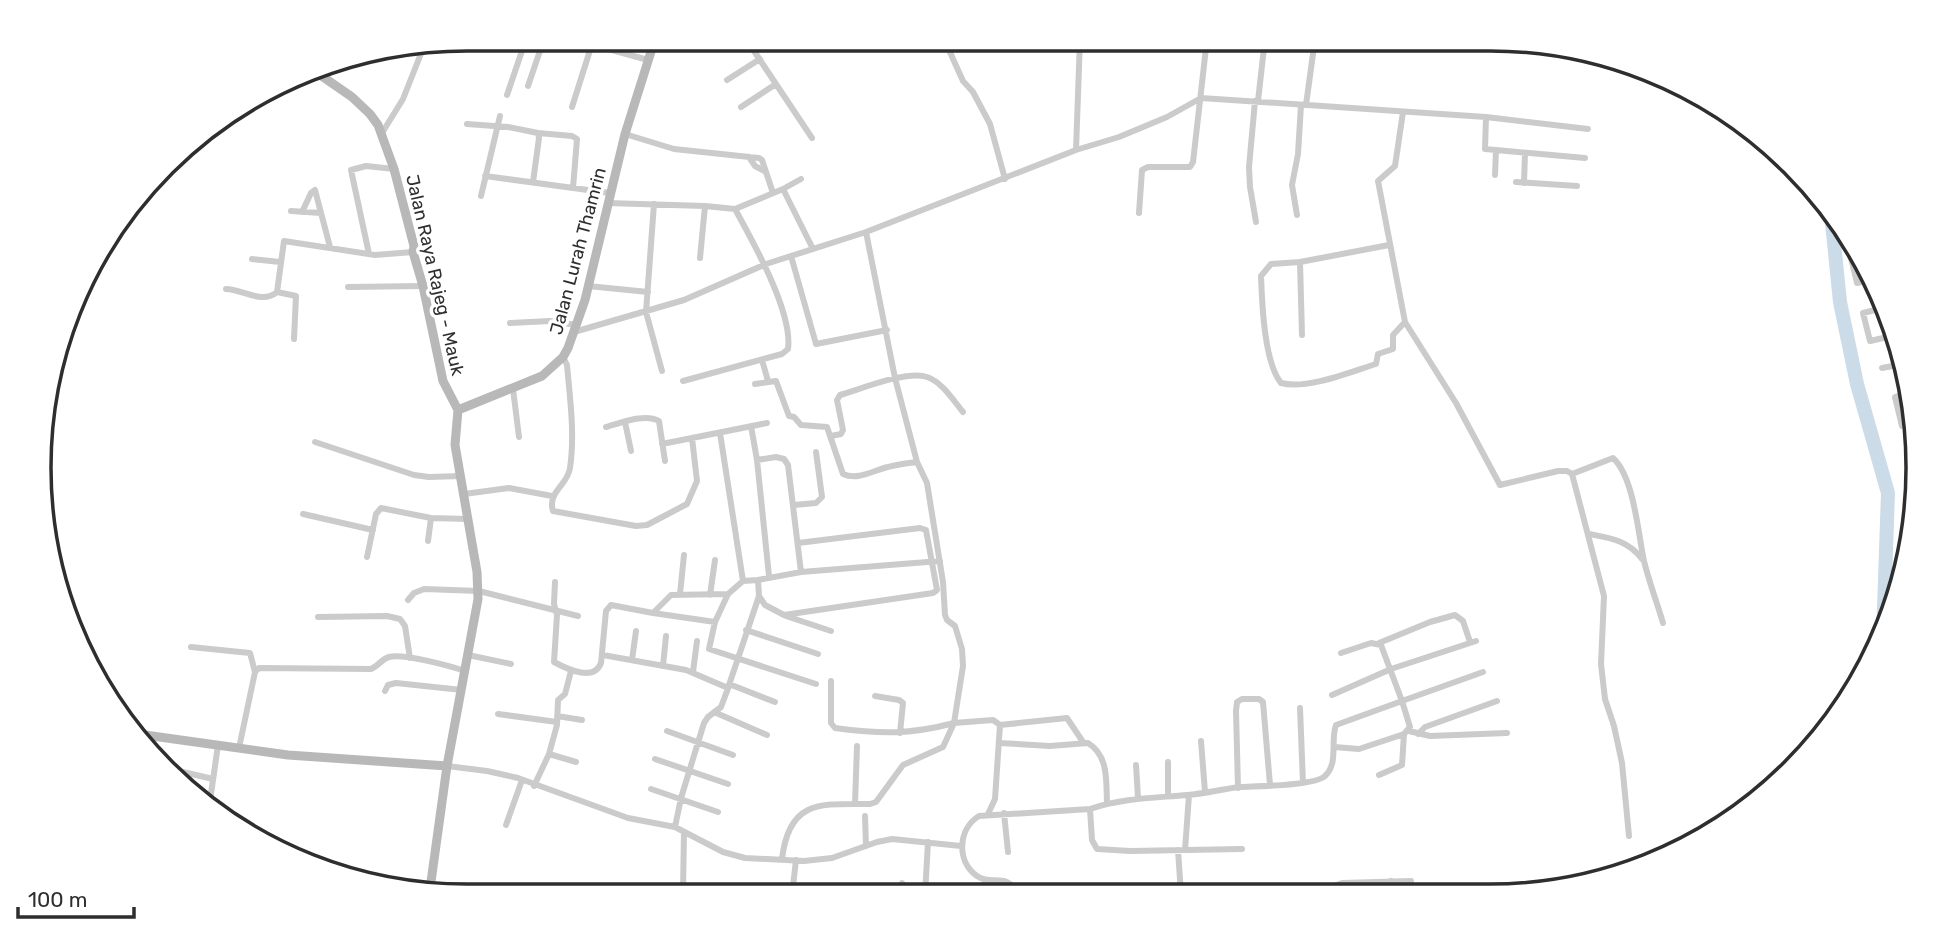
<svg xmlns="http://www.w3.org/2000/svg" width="1957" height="935" font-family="Rubik,sans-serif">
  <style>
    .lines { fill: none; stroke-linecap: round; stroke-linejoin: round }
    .river { stroke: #cbdbe8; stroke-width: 14 }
    .street { stroke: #cbcbcb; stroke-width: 6 }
    .secondary { stroke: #b8b8b8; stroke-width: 9 }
    .labels { text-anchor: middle; stroke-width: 7; stroke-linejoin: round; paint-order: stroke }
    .street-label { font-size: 18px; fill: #2e2e2e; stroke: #fff }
    .rim { fill: none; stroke: #2e2e2e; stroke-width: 3.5 }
  </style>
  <rect width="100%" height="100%" fill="#fff"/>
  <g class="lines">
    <path class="river" d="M1832 223 1840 302 1857 384 1888 493 1883 637"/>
    <path class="street" d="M572 39 648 60
      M719 39 725 43 736 39
      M746 39 812 138
      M944 39 963 81 973 92 990 124 1005 179
      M1005 39H1011
      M428 45 441 49 447 42
      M727 80 760 59
      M528 86 544 39
      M507 95 526 39
      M1255 101 1249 167 1250 187 1256 222
      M1258 101 1265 39
      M1306 105 1315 39
      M572 107 592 44
      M741 107 776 84
      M1403 112 1395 166 1378 181 1405 322 1456 403 1500 485 1558 471H1567L1572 474 1604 596 1601 664 1605 699 1614 726 1622 763 1629 836
      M467 124 508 127 538 133 539 138 533 182
      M382 133 403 99 424 46
      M538 133 572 136 577 139 573 188
      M625 134 674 149 759 158 762 160 773 193
      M1076 150 1080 39
      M749 157 755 166 766 172
      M1585 158 1485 149 1486 117 1588 129
      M1495 175 1496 150
      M485 176 610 193
      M1516 182 1577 186
      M1524 183 1525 153
      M783 189 813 249
      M481 196 500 116
      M607 203 705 206 735 209 783 189 801 179
      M654 204 646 312 662 371
      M291 211 321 213
      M302 212 311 193 315 190 330 247
      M1139 213 1142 170 1148 167H1190L1193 162 1207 39
      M1297 215 1292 185 1298 154 1301 105
      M866 232 895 378 917 462 927 483 943 582 945 615 947 620 955 626 962 649 963 666 954 723 993 720 1000 725 995 799 988 814
      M1852 253 1850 254 1857 283 1870 280
      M369 254 351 170 366 166 394 169
      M791 256 816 344 887 330
      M700 258 705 206
      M252 259 280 262
      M1300 262 1271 264 1261 276C1262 303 1264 362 1281 383 1307 390 1350 372 1376 364L1378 354 1393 349V335L1405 322
      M588 286 648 292
      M348 287 423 286
      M226 289C242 289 262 305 277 292
      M1887 307 1863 313 1870 341 1892 336
      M510 323 550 321 576 325
      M574 332 684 300 766 264 866 232 1076 150 1119 137 1167 117 1201 98 1486 117
      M1302 335 1300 262 1389 245
      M294 339 296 296 277 292 284 241 375 255 413 252
      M563 357 567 365C570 399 575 434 570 468 568 485 547 492 553 511L636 526 647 525 687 504 697 481 692 438
      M762 360 768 381
      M1882 368 1898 365
      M683 381 782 354 788 349C793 312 753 242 735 209
      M755 384 776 381 789 416 794 417 801 425 827 427 843 474C858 481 874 470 888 467 898 464 908 463 917 462
      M513 389 519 437
      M1904 394 1895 397 1902 426 1910 424
      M625 422 631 451
      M751 426 757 460
      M606 427C621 423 645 413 659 421L665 461
      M720 433 743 581 758 580
      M831 436 841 434 843 430 837 400 840 395C861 389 907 370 927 377 942 382 953 400 963 412
      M315 442 414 475 429 477 461 476
      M662 444 767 423
      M1572 474 1613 458C1634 477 1638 533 1644 561 1649 582 1657 602 1663 623
      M1915 484 1908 456 1916 454
      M464 494 509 488 552 496
      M794 505 816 503 822 497 816 452
      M303 514 373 530
      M1589 534C1610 538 1628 540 1642 559
      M428 541 431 518
      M367 557 376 514 381 508 431 518 468 519
      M769 576 757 460 776 457 784 459 788 465 801 572
      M555 582 554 604 557 615 554 662C567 669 594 682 601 663L606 611 611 605 653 613 671 595 728 594 743 581
      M680 594 684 555
      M728 594 715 622 709 649 816 684
      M710 595 715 560
      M759 596 765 605 784 615 933 593 937 590 926 530 920 528 798 543
      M408 600 414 593 424 589 479 591 578 616
      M653 613 715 622
      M786 616 831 631
      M318 617 387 616 400 619 405 626 410 658
      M746 630 818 654
      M1379 643 1430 622 1455 615 1463 621 1470 642
      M191 647 250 653 255 672
      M468 655 511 664
      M603 655 686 670 728 688
      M632 660 636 631
      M663 666 666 636
      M693 672 697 641
      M831 681V723L835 728C880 734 909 735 954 723
      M729 684 775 702
      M385 691 388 685 396 683 462 690
      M1332 695 1391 669 1476 641
      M875 696 899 700 903 703 900 733
      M1300 708 1303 783
      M714 712 767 735
      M498 714 557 722
      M557 716 582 720
      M1000 725 1067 718 1083 742
      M667 731 733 755
      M1409 731 1430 736 1507 733
      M1418 734 1425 727 1497 701
      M1201 741 1205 792
      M999 743 1050 746 1088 743C1109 756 1106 781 1107 803
      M1334 747 1359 749 1404 734 1410 727 1402 701 1483 672
      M239 748 255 672 259 668 371 669C378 666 382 659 389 657 403 653 450 666 465 671
      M549 754 557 725 558 700 565 694 571 671
      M655 759 728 784
      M1168 762V796
      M1136 765 1138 798
      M447 766 487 771 518 778 628 818 675 827 723 852 745 858 804 861 832 858 877 842 892 839 961 846
      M183 772 213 779
      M1379 775 1402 765 1404 734
      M534 786 549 754 576 762
      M1238 788 1236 711 1237 702 1242 699H1259L1263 702 1270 785
      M651 789 718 812
      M210 801 218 745
      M855 804 857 746
      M1090 809 1092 840 1097 849 1130 851 1242 849
      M1004 813 1008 852
      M865 816 866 846
      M506 825 522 780
      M675 827 681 798 704 723 708 717 721 707 727 691 759 596 758 580 801 572 940 561
      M1178 850 1181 894
      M1185 850 1189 795
      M782 859C789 799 821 804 870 804L876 802 903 765 943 747 954 723
      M1391 881 1404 893
      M1370 893 1376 882 1411 881
      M1439 893 1440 889 1497 893
      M1311 894 1342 883 1376 882
      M792 895 796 860
      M900 895 902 883
      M925 895 928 842
      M984 895V879
      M1019 895C1005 870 993 887 977 876 956 861 958 829 979 816L1090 809C1122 798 1154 798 1187 795 1204 794 1222 789 1240 787 1256 786 1315 786 1325 776 1339 763 1330 741 1336 725L1402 701 1381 645 1371 643 1341 653
      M677 896 683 891 684 832
      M683 896V891L734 892 748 896"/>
    <path class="secondary" d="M313 70 352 97 370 114 378 125 394 169 414 246 413 252 423 286 443 381 458 410 455 445 477 572 478 599 447 766 430 889
      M458 410 542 376 563 357 568 348 585 300 625 134 655 39
      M138 734 288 755 447 766"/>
  </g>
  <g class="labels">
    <g class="street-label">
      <text transform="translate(578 251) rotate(-75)" y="6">Jalan Lurah Thamrin</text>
      <text transform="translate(435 275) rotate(77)" y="6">Jalan Raya Rajeg - Mauk</text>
    </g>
  </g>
  <path d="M0 0H1957V935H0ZM467 51H1490A416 416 0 0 1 1906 467V468A416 416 0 0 1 1490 884H467A416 416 0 0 1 51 468V467A416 416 0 0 1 467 51Z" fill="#fff" fill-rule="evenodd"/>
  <path class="rim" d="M467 51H1490A416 416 0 0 1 1906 467V468A416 416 0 0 1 1490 884H467A416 416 0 0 1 51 468V467A416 416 0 0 1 467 51Z"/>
  <path d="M18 907v10h116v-10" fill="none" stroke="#2e2e2e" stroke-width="3.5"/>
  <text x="28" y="907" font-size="21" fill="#2e2e2e" stroke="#ffffff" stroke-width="5" paint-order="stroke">100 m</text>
</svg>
